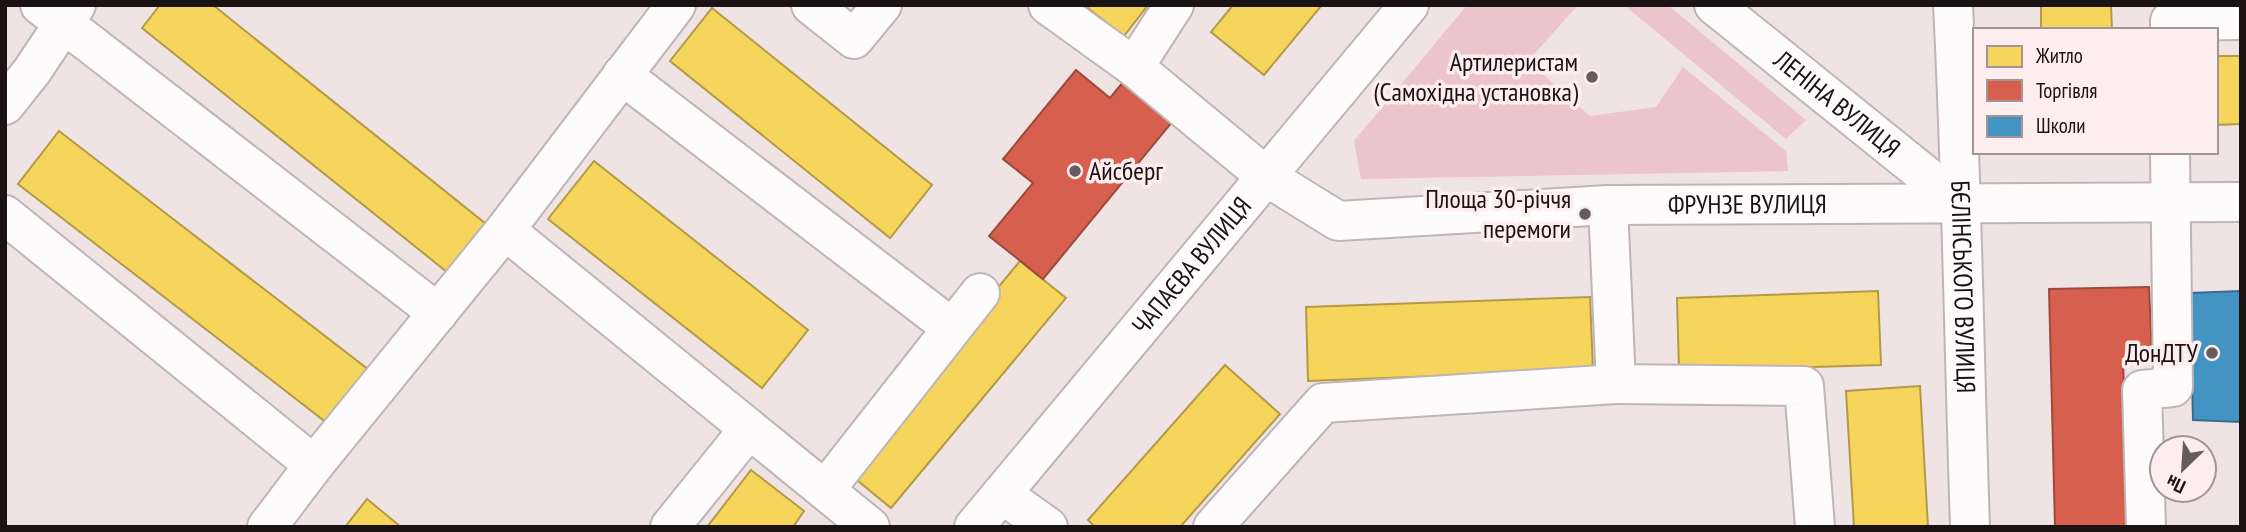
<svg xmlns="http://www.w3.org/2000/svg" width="2246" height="532" font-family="'PT Sans Narrow',sans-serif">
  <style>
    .green { fill: #ecc5cb }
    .homes { fill: #f6d55c; stroke: #b49a46; stroke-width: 2 }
    .shops { fill: #d6604d; stroke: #9e493c; stroke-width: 2 }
    .schools { fill: #4393c3; stroke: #376c8e; stroke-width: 2 }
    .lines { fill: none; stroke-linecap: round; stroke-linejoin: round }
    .minor-casing { stroke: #bfb4b6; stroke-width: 42 }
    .minor { stroke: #fdfbfb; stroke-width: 38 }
    .poi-dot { fill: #665b5d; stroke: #fdedef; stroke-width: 2.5 }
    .labels { text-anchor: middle; stroke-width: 7; stroke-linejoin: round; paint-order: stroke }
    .poi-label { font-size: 26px; fill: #1b1214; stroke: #fdedef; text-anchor: end }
    .street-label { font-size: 26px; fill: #1b1214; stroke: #fdedef }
  </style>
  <rect width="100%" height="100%" fill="#f0e3e4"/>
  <path class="green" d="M1467 5H1578L1528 61 1590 116 1656 107 1683 67 1786 151 1788 171 1361 179 1354 141Z
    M1624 5H1668L1806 120 1786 139Z"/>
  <path class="homes" d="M160 5H213L486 224 447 272 142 28Z
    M1084 5H1148L1124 36Z
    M1233 5H1322L1264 75 1211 32Z
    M2041 5H2111L2112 30H2041Z
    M712 8 932 185 890 238 670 61Z
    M2216 56H2241V124L2216 125Z
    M59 131 369 370 327 423 18 184Z
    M594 161 808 330 762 388 548 219Z
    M1020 261 1066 298 891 508 846 471Z
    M1878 291 1881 365 1679 371 1677 298Z
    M1590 297 1593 370 1308 381 1306 307Z
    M1225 365 1280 414 1180 527H1095L1088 520Z
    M1920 386 1928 527H1854L1846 391Z
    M751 470 804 511 793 527H707Z
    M367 499 401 527H345Z"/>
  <path class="shops" d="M1076 70 1110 98 1133 70 1182 110 1043 279 989 236 1033 183 1003 159Z
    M2149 287 2152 357 2123 358 2128 527H2055L2049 289Z"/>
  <path class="schools" d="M2241 291V422L2193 420 2190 293Z"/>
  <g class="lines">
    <defs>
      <g id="minor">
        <path d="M40 5 438 313"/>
        <path d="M811 5 854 39 882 5"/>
        <path id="s1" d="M1048 5 1134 67 1267 177 1338 221 1608 205 2241 202"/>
        <path id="s2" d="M1714 5 1960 203"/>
        <path id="s3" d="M1953 5C1962 179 1964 353 1970 527"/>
        <path d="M2170 30V21L2241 20"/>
        <path d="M1134 67 1174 5"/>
        <path d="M622 75 952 328"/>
        <path d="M5 105 32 71 76 5"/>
        <path d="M1608 205 1616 384 1804 386 1815 527"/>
        <path d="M5 215 314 465"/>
        <path d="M505 230 870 527"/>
        <path d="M825 490 980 293"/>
        <path d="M1002 494 1048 527"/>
        <path d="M267 527 314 465 505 230 676 5"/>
        <path d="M670 527 749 429"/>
        <path id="s4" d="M974 527 1409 5"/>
        <path d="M1213 527 1323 403 1616 384"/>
        <path d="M2146 527 2142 390 2173 387 2170 152"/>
      </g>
    </defs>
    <use href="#minor" class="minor-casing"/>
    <use href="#minor" class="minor"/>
  </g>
  <g class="poi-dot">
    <circle cx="1592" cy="77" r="7"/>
    <circle cx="1075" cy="171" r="7"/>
    <circle cx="1585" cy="214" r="7"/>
    <circle cx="2212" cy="353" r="7"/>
  </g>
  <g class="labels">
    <g class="poi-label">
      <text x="1578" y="71">Артилеристам<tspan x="1578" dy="30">(Самохідна установка)</tspan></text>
      <text x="1089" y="180" text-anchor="start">Айсберг</text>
      <text x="1571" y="208">Площа 30-річчя<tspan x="1571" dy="30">перемоги</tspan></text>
      <text x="2198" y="362">ДонДТУ</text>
    </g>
    <g class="street-label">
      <text dy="9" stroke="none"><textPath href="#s2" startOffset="158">ЛЕНІНА ВУЛИЦЯ</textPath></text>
      <text dy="9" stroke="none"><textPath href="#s1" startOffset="772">ФРУНЗЕ ВУЛИЦЯ</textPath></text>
      <text dy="9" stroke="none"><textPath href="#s4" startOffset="340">ЧАПАЄВА ВУЛИЦЯ</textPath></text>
      <text dy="9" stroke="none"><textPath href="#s3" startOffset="282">БЄЛІНСЬКОГО ВУЛИЦЯ</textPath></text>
    </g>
  </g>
  <rect width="2246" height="532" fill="none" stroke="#1b1214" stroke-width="14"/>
  <rect x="1973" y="28" width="245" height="126" fill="#fdedef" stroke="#a39597" stroke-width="2"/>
  <rect x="1987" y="46" width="35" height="21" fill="#f6d55c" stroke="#a39597" stroke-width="2"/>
  <text x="2036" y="63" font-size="21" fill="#1b1214">Житло</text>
  <rect x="1987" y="80" width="35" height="21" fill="#d6604d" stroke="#a39597" stroke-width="2"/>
  <text x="2036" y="98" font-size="21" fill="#1b1214">Торгівля</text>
  <rect x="1987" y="116" width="35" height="21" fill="#4393c3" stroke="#a39597" stroke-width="2"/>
  <text x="2036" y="133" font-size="21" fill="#1b1214">Школи</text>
  <g transform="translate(2183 469) rotate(205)"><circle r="33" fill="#fdedef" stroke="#a39597" stroke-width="2"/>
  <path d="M0-5L12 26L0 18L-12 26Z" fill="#665b5d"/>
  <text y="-10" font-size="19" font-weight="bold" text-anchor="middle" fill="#1b1214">Пн</text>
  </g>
</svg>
